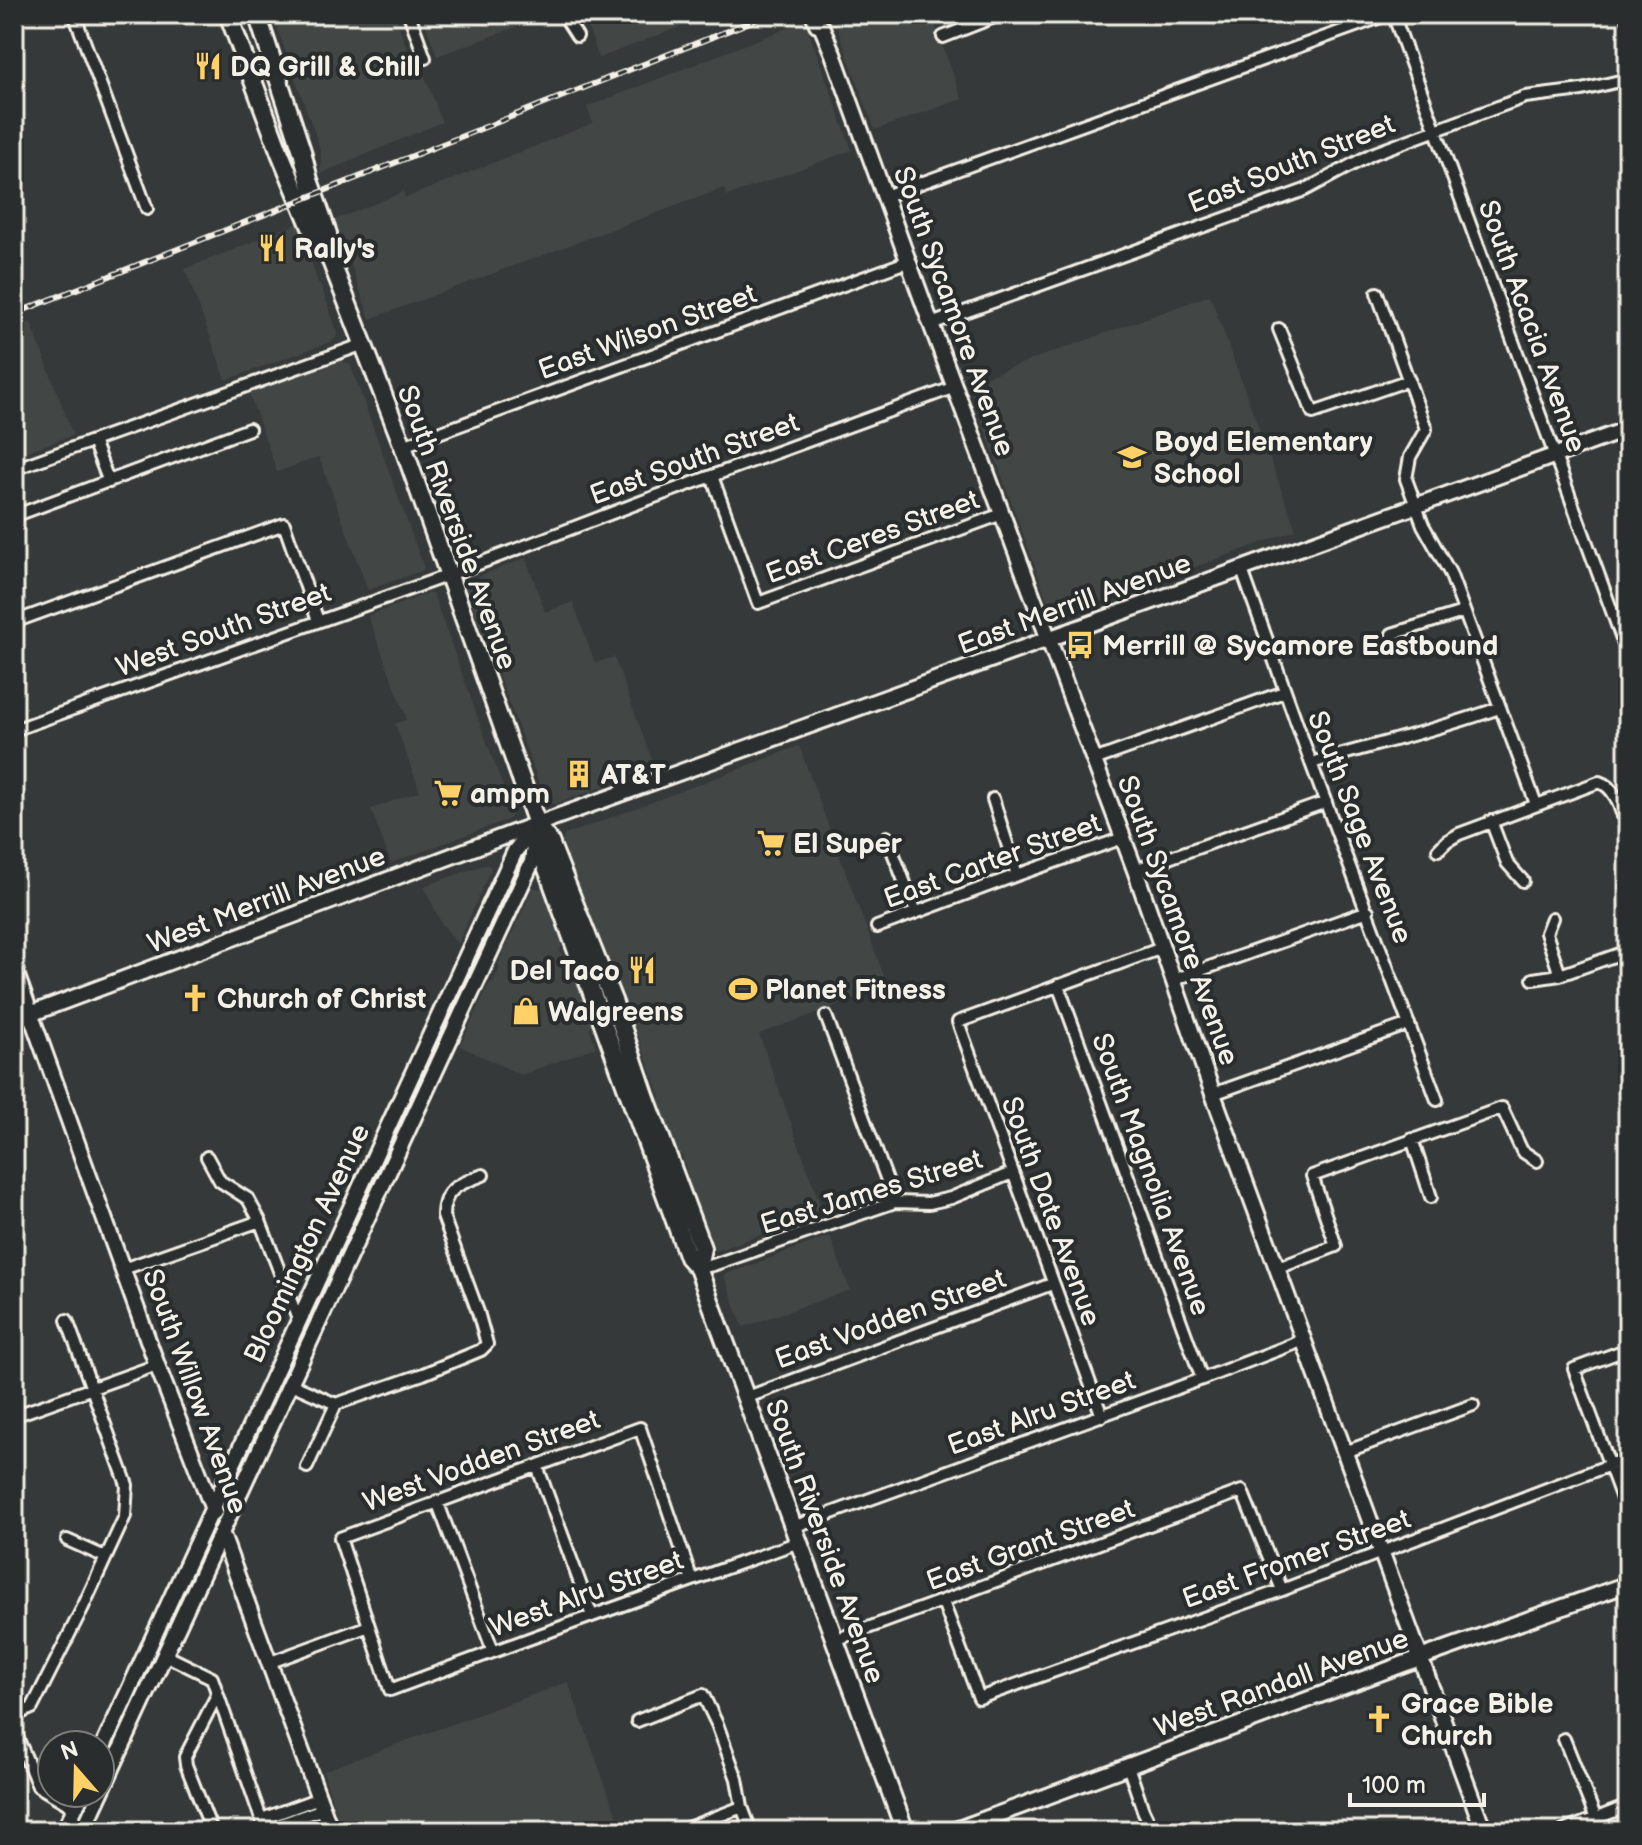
<svg xmlns="http://www.w3.org/2000/svg" width="1642" height="1845" font-family="'Balsamiq Sans',sans-serif">
  <style>
    .built { fill: #434645 }
    .lines { fill: none; stroke-linecap: round; stroke-linejoin: round }
    .street-casing { stroke: #f4f1e8; stroke-width: 16 }
    .secondary-casing { stroke: #f4f1e8; stroke-width: 20 }
    .primary-casing { stroke: #f4f1e8; stroke-width: 22 }
    .street { stroke: #2a2d2e; stroke-width: 10 }
    .secondary { stroke: #2a2d2e; stroke-width: 14 }
    .primary { stroke: #2a2d2e; stroke-width: 16 }
    .rail-casing { stroke: #f4f1e8; stroke-width: 6 }
    .rail { stroke: #2a2d2e; stroke-width: 3; stroke-dasharray: 9; stroke-linecap: butt }
    .labels { text-anchor: middle; stroke-width: 8; stroke-linejoin: round; paint-order: stroke }
    .poi-label { font-size: 28px; font-weight: bold; fill: #f4f1e8; stroke: #2a2d2e; text-anchor: start }
    .street-label { font-size: 28px; fill: #f4f1e8; stroke: #2a2d2e }
  </style>
  <rect width="100%" height="100%" fill="#363939"/>
  <filter id="ink" filterUnits="userSpaceOnUse"><feTurbulence type="fractalNoise" baseFrequency=".0125" numOctaves="2"/><feDisplacementMap in="SourceGraphic" scale="16" xChannelSelector="R" yChannelSelector="G"/><feConvolveMatrix kernelMatrix="1 2 1 2 8 2 1 2 1" color-interpolation-filters="sRGB"/></filter>
  <g filter="url(#ink)">
    <path class="built" d="M272 14H394L412 62 419 60 442 122 320 174 321 154 318 142Z
      M422 14H552L437 56Z
      M583 14H713L599 58Z
      M832 14H931L962 99 875 130Z
      M805 21 852 150 727 196 724 188 370 319 335 220 403 192 405 198 593 123 587 107Z
      M299 223 318 283 321 286 338 334 335 339 330 342 226 380 185 269Z
      M1210 295 1296 530 1054 619 968 383Z
      M31 322 73 435 14 456V329Z
      M341 361 350 364 424 568 423 570 368 590 319 457 277 472 249 393Z
      M526 558 545 612 573 602 595 663 614 657 655 768 555 804 546 802 464 582Z
      M429 593 433 594 513 814 509 819 391 863 371 809 420 791 395 724 406 720V716L368 616Z
      M799 746 888 987 759 1034 823 1212 716 1251 713 1249 694 1198 682 1155 677 1153 659 1103 661 1096 562 841 565 835Z
      M484 865H489L491 869 458 944 441 923 424 886Z
      M533 888 544 889 563 945 560 950 566 966 571 967 592 1025 590 1029 596 1047 521 1075 460 1046 489 984 493 982 500 968 498 964Z
      M830 1236 850 1290 743 1327 724 1275Z
      M568 1682 622 1831H342L323 1771Z"/>
    <g class="lines">
      <defs>
        <path id="street" d="M74 14 147 209
          M409 14 425 58
          M565 14 568 22 577 36
          M1393 14 1628 655
          M1626 14 1628 20
          M943 37 1002 14
          M885 196 1389 14
          M1377 293 1426 429 1410 457 1406 479 1423 525 1450 573 1536 804
          M931 324 1305 190 1372 154 1525 97 1582 90 1628 79
          M1279 329 1313 413 1409 380
          M93 441 109 482
          M403 446 909 261
          M14 469 364 344
          M712 476 758 603 1002 514
          M14 516 249 429
          M1242 570 1311 763 1437 1100
          M14 622 284 524 318 621
          M1392 634 1463 612
          M14 730 449 575 646 500 955 387
          M1094 760 1284 692
          M1311 763C1373 745 1438 730 1499 708
          M993 799 1017 875
          M1491 821 1507 863 1523 881
          M887 837 916 912
          M1438 850 1447 841 1459 834 1599 782C1618 788 1621 814 1628 831
          M1135 870 1326 802
          M1552 918 1546 933 1560 975
          M877 927 1017 875 1123 838
          M1533 979 1560 975 1628 951
          M1173 980 1368 911
          M1058 985 1202 1379
          M826 1016 895 1202
          M1213 1094 1409 1024
          M1412 1139 1431 1197
          M207 1157 220 1181 248 1199 260 1221 299 1322
          M698 1268 713 1265 895 1202 929 1203 951 1198 1012 1173
          M1278 1268 1336 1246 1312 1176 1502 1108 1522 1151 1537 1161
          M123 1269 260 1221
          M1628 1349 1574 1369 1628 1515
          M291 1384 336 1404
          M745 1398 1052 1284
          M14 1416 157 1365
          M1102 1416 958 1022 1162 948
          M1345 1452 1473 1405
          M537 1466 592 1616
          M307 1467 336 1404 423 1374 481 1350 487 1344 478 1312 443 1216C443 1188 461 1183 483 1175
          M437 1501 493 1651
          M793 1527 1202 1379 1304 1340
          M67 1540 105 1557
          M692 1580 640 1428 340 1538 390 1690C525 1639 662 1591 799 1542
          M943 1602 979 1698 1282 1590 1628 1458
          M835 1640 1242 1491 1282 1590
          M165 1655 212 1678 265 1830
          M268 1663 369 1626
          M14 1716 32 1708 83 1607 125 1516 127 1485 67 1320
          M637 1721 703 1695 717 1724 737 1779 742 1807 751 1831
          M14 1730 38 1786 75 1808
          M1564 1739 1596 1819
          M1128 1766 1143 1810 1153 1831
          M262 1819 319 1798
          M212 1831 186 1765 185 1757 217 1695
          M261 1831 323 1809
          M680 1831 742 1807
          M1563 1831 1628 1806"/>
        <path id="secondary" d="M813 14 817 24 822 28 833 54 931 324 1135 870 1213 1094 1484 1831
          M14 968 157 1365 214 1512
          M14 1020 537 824 1628 429
          M221 1532 331 1831
          M100 1753 515 851 536 825
          M64 1831 82 1793
          M83 1831 532 862 535 839
          M953 1831 1420 1658 1628 1584"/>
        <path id="primary" d="M228 14 280 153 315 237 326 248 403 446 537 824 539 847 688 1257 698 1268 905 1831
          M257 14 302 151 309 180 328 234 326 248
          M537 825 550 842 614 1003 645 1095 702 1248 698 1268"/>
      </defs>
      <use href="#street" class="street-casing"/>
      <use href="#secondary" class="secondary-casing"/>
      <use href="#primary" class="primary-casing"/>
      <use href="#street" class="street"/>
      <use href="#secondary" class="secondary"/>
      <use href="#primary" class="primary"/>
      <defs>
        <path id="rail" d="M14 314 770 14"/>
      </defs>
      <use href="#rail" class="rail-casing"/>
      <use href="#rail" class="rail"/>
    </g>
  </g>
  <defs>
    <symbol id="restaurant-bare" viewBox="-9 -9 18 18"><path d="M-5-6h1v4h1v-4h1v4h1v-4h1v5L-1.5 .5V6h-2V.5L-5-1ZM5-6V6H3V1.5H1.5Q1.5-4 5-6Z" fill="#ffd166" stroke="#2a2d2e" stroke-width="2.5" paint-order="stroke"/></symbol>
    <symbol id="school-bare" viewBox="-9 -9 18 18"><path d="M0-5L7-2L0 1L-7-2ZM-4 1L0 2.5L4 1V4Q0 6-4 4Z" fill="#ffd166" stroke="#2a2d2e" stroke-width="2.5" paint-order="stroke"/></symbol>
    <symbol id="bus-bare" viewBox="-9 -9 18 18"><path d="M-5-6H5V4H4V6H2V4H-2V6H-4V4H-5ZM-3.5-4V0h7V-4ZM-3.5 1.2v1.5H-2V1.2ZM2 1.2v1.5H3.5V1.2Z" fill="#ffd166" stroke="#2a2d2e" stroke-width="2.5" paint-order="stroke"/></symbol>
    <symbol id="building-bare" viewBox="-9 -9 18 18"><path d="M-4-6H4V6H1V3H-1V6H-4ZM-2.5-4.3h1.7v1.8h-1.7ZM.8-4.3h1.7v1.8H.8ZM-2.5-1h1.7V.8h-1.7ZM.8-1h1.7V.8H.8Z" fill="#ffd166" stroke="#2a2d2e" stroke-width="2.5" paint-order="stroke"/></symbol>
    <symbol id="supermarket-bare" viewBox="-9 -9 18 18"><path d="M-6-5.5h2.5l.6 2H6L4.5 2H-2.5L-4.4-4H-6ZM-1.5 3.2a1.3 1.3 0 1 0 .1 0ZM3 3.2a1.3 1.3 0 1 0 .1 0Z" fill="#ffd166" stroke="#2a2d2e" stroke-width="2.5" paint-order="stroke"/></symbol>
    <symbol id="stadium-bare" viewBox="-9 -9 18 18"><path d="M0-5a6.5 5 0 1 0 0 10a6.5 5 0 1 0 0-10ZM-3.5-1.8h7v3.6h-7Z" fill="#ffd166" stroke="#2a2d2e" stroke-width="2.5" paint-order="stroke"/></symbol>
    <symbol id="church-bare" viewBox="-9 -9 18 18"><path d="M-1.2-6h2.4v3.5h3.3v2.4h-3.3V6h-2.4V-.1h-3.3v-2.4h3.3Z" fill="#ffd166" stroke="#2a2d2e" stroke-width="2.5" paint-order="stroke"/></symbol>
    <symbol id="shop-bare" viewBox="-9 -9 18 18"><path d="M-5-2.5h2.3a2.7 3.5 0 0 1 5.4 0H5L5.5 6h-11ZM-1.5-2.5h3a1.5 2.3 0 0 0-3 0Z" fill="#ffd166" stroke="#2a2d2e" stroke-width="2.5" paint-order="stroke"/></symbol>
  </defs>
  <g fill-rule="evenodd">
    <use href="#restaurant-bare" x="188" y="46" width="40" height="40"/>
    <use href="#restaurant-bare" x="252" y="228" width="40" height="40"/>
    <use href="#school-bare" x="1112" y="437" width="40" height="40"/>
    <use href="#bus-bare" x="1060" y="625" width="40" height="40"/>
    <use href="#building-bare" x="559" y="754" width="40" height="40"/>
    <use href="#supermarket-bare" x="428" y="773" width="40" height="40"/>
    <use href="#supermarket-bare" x="751" y="823" width="40" height="40"/>
    <use href="#restaurant-bare" x="622" y="950" width="40" height="40"/>
    <use href="#stadium-bare" x="723" y="969" width="40" height="40"/>
    <use href="#church-bare" x="175" y="978" width="40" height="40"/>
    <use href="#shop-bare" x="506" y="991" width="40" height="40"/>
    <use href="#church-bare" x="1359" y="1699" width="40" height="40"/>
  </g>
  <g class="labels">
    <g class="poi-label">
      <text x="230" y="76">DQ Grill &amp; Chill</text>
      <text x="294" y="258">Rally's</text>
      <text x="1154" y="451">Boyd Elementary<tspan x="1154" dy="32">School</tspan></text>
      <text x="1102" y="655">Merrill @ Sycamore Eastbound</text>
      <text x="601" y="784">AT&amp;T</text>
      <text x="470" y="803">ampm</text>
      <text x="793" y="853">El Super</text>
      <text x="620" y="980" text-anchor="end">Del Taco</text>
      <text x="765" y="999">Planet Fitness</text>
      <text x="217" y="1008">Church of Christ</text>
      <text x="548" y="1021">Walgreens</text>
      <text x="1401" y="1713">Grace Bible<tspan x="1401" dy="32">Church</tspan></text>
    </g>
    <g class="street-label">
      <text transform="translate(1291 163) rotate(-22)" y="10">East South Street</text>
      <text transform="translate(955 311) rotate(70)" y="10">South Sycamore Avenue</text>
      <text transform="translate(1533 326) rotate(70)" y="10">South Acacia Avenue</text>
      <text transform="translate(647 331) rotate(-20)" y="10">East Wilson Street</text>
      <text transform="translate(694 458) rotate(-20)" y="10">East South Street</text>
      <text transform="translate(458 527) rotate(70)" y="10">South Riverside Avenue</text>
      <text transform="translate(872 536) rotate(-20)" y="10">East Ceres Street</text>
      <text transform="translate(1074 603) rotate(-20)" y="10">East Merrill Avenue</text>
      <text transform="translate(223 629) rotate(-20)" y="10">West South Street</text>
      <text transform="translate(1361 827) rotate(69)" y="10">South Sage Avenue</text>
      <text transform="translate(992 860) rotate(-20)" y="10">East Carter Street</text>
      <text transform="translate(266 899) rotate(-21)" y="10">West Merrill Avenue</text>
      <text transform="translate(1179 920) rotate(70)" y="10">South Sycamore Avenue</text>
      <text transform="translate(1152 1174) rotate(70)" y="10">South Magnolia Avenue</text>
      <text transform="translate(871 1191) rotate(-17)" y="10">East James Street</text>
      <text transform="translate(1052 1211) rotate(70)" y="10">South Date Avenue</text>
      <text transform="translate(306 1243) rotate(-65)" y="10">Bloomington Avenue</text>
      <text transform="translate(890 1318) rotate(-20)" y="10">East Vodden Street</text>
      <text transform="translate(196 1391) rotate(70)" y="10">South Willow Avenue</text>
      <text transform="translate(1041 1412) rotate(-20)" y="10">East Alru Street</text>
      <text transform="translate(481 1460) rotate(-20)" y="10">West Vodden Street</text>
      <text transform="translate(826 1541) rotate(70)" y="10">South Riverside Avenue</text>
      <text transform="translate(1030 1544) rotate(-20)" y="10">East Grant Street</text>
      <text transform="translate(1296 1558) rotate(-20)" y="10">East Fromer Street</text>
      <text transform="translate(586 1593) rotate(-20)" y="10">West Alru Street</text>
      <text transform="translate(1281 1682) rotate(-20)" y="10">West Randall Avenue</text>
    </g>
  </g>
  <rect width="1642" height="1845" fill="none" stroke="#2a2d2e" stroke-width="48"/>
  <rect x="24" y="24" width="1594" height="1797" fill="none" stroke="#f4f1e8" stroke-width="3" filter="url(#ink)"/>
  <g transform="translate(76 1769) rotate(340)"><circle r="38" fill="#2a2d2e" stroke="#7b7b78" stroke-width="2"/>
  <path d="M0-6L14 30L0 20L-14 30Z" fill="#ffd166"/>
  <text y="-12" font-size="22" font-weight="bold" text-anchor="middle" fill="#f4f1e8">N</text>
  </g>
  <path d="M1350 1793v12h134v-12" fill="none" stroke="#f4f1e8" stroke-width="4"/>
  <text x="1362" y="1793" font-size="24" fill="#f4f1e8" stroke="#2a2d2e" stroke-width="6" paint-order="stroke">100 m</text>
</svg>
